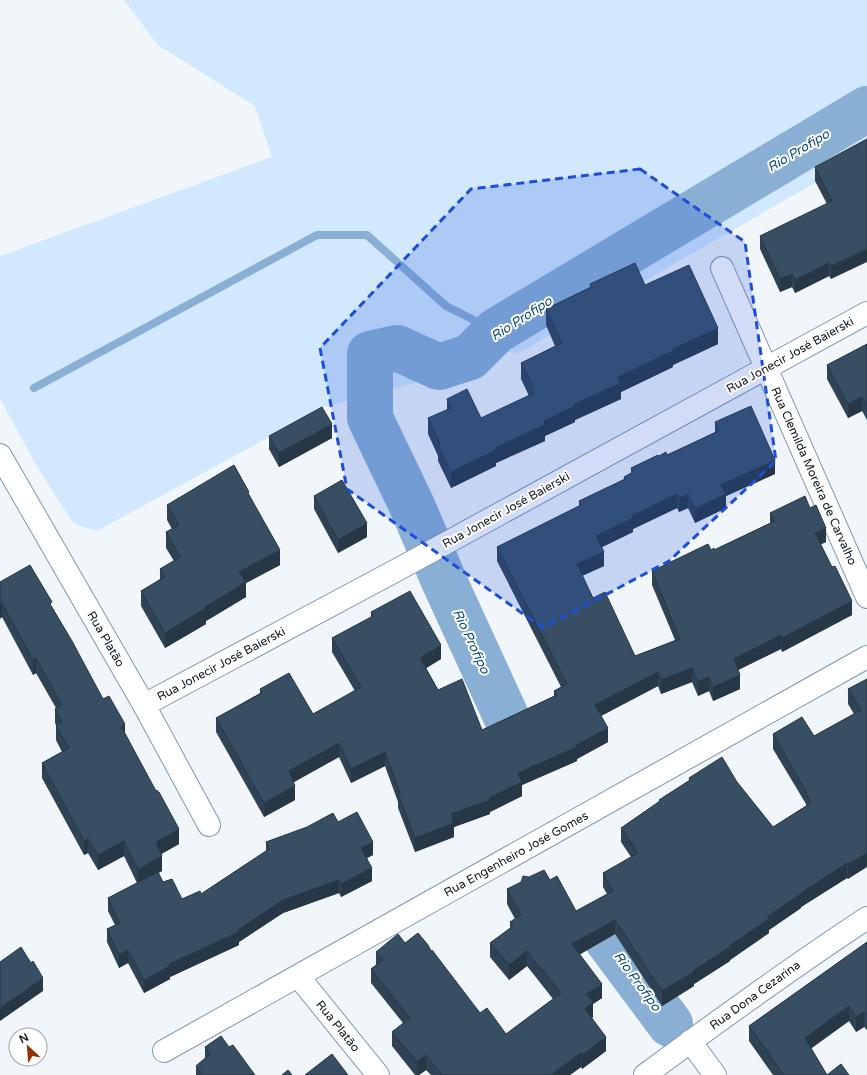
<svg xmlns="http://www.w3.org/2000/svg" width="867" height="1075" font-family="'Varela Round',sans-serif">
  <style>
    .green { fill: #d1e8fe }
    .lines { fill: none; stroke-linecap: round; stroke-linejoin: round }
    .stream { stroke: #8aafd4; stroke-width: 8 }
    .river { stroke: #8aafd4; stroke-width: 46 }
    .street-casing { stroke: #7f97af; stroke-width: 24 }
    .street { stroke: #fff; stroke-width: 22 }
    .wall { fill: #304355 }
    .shaded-wall { fill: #273745 }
    .building { fill: #384e63; stroke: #273745 }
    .marked { fill: #1d4ed8; fill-opacity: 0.2; stroke: #1d4ed8; stroke-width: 3; stroke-dasharray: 8 5; stroke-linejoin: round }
    .labels { text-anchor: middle; stroke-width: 4; stroke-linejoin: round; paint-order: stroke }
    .street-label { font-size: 12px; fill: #0e1720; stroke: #fff }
    .water-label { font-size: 13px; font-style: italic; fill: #0e4978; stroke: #fff }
  </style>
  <rect width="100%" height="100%" fill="#f1f6fb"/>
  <path class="green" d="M124 0H867V153L519 353 447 344 418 382 324 407 97 531 74 524 39 470 0 399V256L272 157 255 106 158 45Z"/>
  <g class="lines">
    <path class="stream" d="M34 388 317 235H367L446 306 496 331"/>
    <path class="river" d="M510 725 444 581 413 508 370 418V354L397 348 439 367 470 357 496 331 867 109
      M606 938 670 1024"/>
    <defs>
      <path id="street" d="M722 268 867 597
        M0 455 144 705 209 825
        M144 705 395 571 867 313
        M298 976 378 1075
        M690 1041 715 1075
        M164 1051 867 657
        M645 1075C718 1021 791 968 867 918"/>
    </defs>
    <use href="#street" class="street-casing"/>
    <use href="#street" class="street"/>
  </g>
  <path class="wall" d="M867 139 831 279 829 276 795 293 792 287 780 292 760 249V236L827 204 815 181V167Z
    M590 284 645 285 718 344 673 365V367L621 392V399L575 420V422L545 436V441L496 463V466L451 488 438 461V456L428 434V418L447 410V399L481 418 529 396 521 379V363L555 346 546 325V309L590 288Z
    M867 344V420L862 411 848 418 827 379V365Z
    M715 422 775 474 726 496V508L695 523 688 508 679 512 677 508 633 529V532L602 547 604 566 582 576 593 598 635 656 675 640 652 585V571L711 550H714L770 523V513L826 542 821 544 852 615 782 652 781 649 738 670 740 689 713 701 709 691 698 696 692 682 661 694 658 686 601 716 608 742 577 759V761L522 785V796L490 812V814L454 827V837L415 852 398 808V802L385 766 351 783 339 757 293 782 295 800 264 817 216 732V718L260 693V689L313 714 355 691 332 652V638L371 617V612L441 659 426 668 438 690 482 730 554 696V691L561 687 497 561V547L579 506V501L624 480V477L631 473V468L659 456 667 455 715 432Z
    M269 436 332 438 279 467 269 449Z
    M249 495 280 565 246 583V597L206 621V624L165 648 141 606V591L160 579V569L174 561 166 548V532L172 529 167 520V505Z
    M314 496 367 537 338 553 314 509Z
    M0 582 52 607 103 699 125 733 179 844 161 854 162 871 158 873 163 882 182 899 201 894 266 851V842L338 822 373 855 367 858 372 881 341 897 339 893 283 913 239 942V945L170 977V979L144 993 128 963 119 968 107 942V929L115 925 108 911V898L137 883 124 856 98 870 88 853 84 855 42 778V763L62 752 56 740V725L55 723V709L56 708 36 673 33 675 2 617Z
    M867 679 848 879 847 878 801 907V908L769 930V933L730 960V961L694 984V986L662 1006 615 934 580 954 602 998 593 1004V1017L592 1018 606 1051 582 1069 581 1067 570 1075H431L426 1070 419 1075H415L392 1046V1032L403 1023 371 983V969L376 965V952L405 943 431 951 480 1013 506 1034 553 999 527 966 509 980 490 957V943L510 929V922L515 919 507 904V889L550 880 576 911 607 894 603 887V873L631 857 621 842V828L659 802V800L689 782V778L737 782 773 827 806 806V804L773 749V734L814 736 854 714 848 704V689Z
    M867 942V1030L864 1027 856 1032 849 1021 811 1048 827 1075H849H773L749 1041V1026Z
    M205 1047H229L255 1075H196V1066L205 1058Z"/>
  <path class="shaded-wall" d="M867 249V262L831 279V266Z
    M829 263V276L795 293V280Z
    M792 274V287L780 292V279Z
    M718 328V344L673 365V367L621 392V399L575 420V422L545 436V441L496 463V466L451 488V472L575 404 618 377 673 349Z
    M862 397V411L848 418V404Z
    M332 424V438L279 467V453Z
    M775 460V474L726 496V508L695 523V509L721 485Z
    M677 494V508L633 529V532L596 550V536L632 516Z
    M688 494V508L679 512V498Z
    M367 523V537L338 553V540Z
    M826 528V542L815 547V533Z
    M280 550V565L246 583V597L206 621V624L165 648V633L239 572Z
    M604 552V566L577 578V564Z
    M852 601V615L782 652V638Z
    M2 603V617L0 619V604Z
    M781 635V649L734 672V659Z
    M441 645V659L420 672V658Z
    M36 658V673L33 675V660Z
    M692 668V682L661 694V680Z
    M658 672V686L595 719V705Z
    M740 675V689L713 701V687Z
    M709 677V691L698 696V682Z
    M125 724V738L121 726Z
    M608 728V742L577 759V761L522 785V796L490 812V814L454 827V837L415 852V838L451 814 489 798 518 773 576 745Z
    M339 743V757L289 785V771Z
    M385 752V766L351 783V769Z
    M295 786V800L264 817V803Z
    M179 829V844L156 857V842Z
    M88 839V853L84 855V841Z
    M124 841V856L98 870V855Z
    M373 842V855L361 861V848Z
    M867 853V867L848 879V864Z
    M162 856V871L138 884V870Z
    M847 863V878L801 907V908L769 930V933L730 960V961L694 984V986L662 1006V991L694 970 729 946 801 893Z
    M372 868V881L341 897V884Z
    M339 880V893L283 913 239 942V945L170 977V979L144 993V980L169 964 238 930 283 900Z
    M615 920V934L572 959V944Z
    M128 950V963L119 968V955Z
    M527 951V966L509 980V965Z
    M43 978V991L0 1021V1008Z
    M602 984V998L593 1004V1017L585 1023V1009L587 994Z
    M849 1006V1021L805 1053V1038Z
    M864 1012V1027L856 1032V1017Z
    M606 1037V1051L582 1069V1055Z
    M581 1053V1067L570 1075H551Z
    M426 1055V1070L419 1075H417V1062Z"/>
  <path class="building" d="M867 139V249L831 266 829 263 795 280 792 274 780 279 760 236 832 201 815 167Z
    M635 263 645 285 689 265 718 328 673 349V351L618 377 621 383 575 404V406L544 421 545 425 495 448 496 450 451 472 438 445 440 444 428 418 451 408 447 399 467 389 481 418 534 393 530 385 532 384 521 363 562 343 546 309 591 287 590 284Z
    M867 344V406L862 397 848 404 827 365Z
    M751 406 775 460 721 485 726 494 695 509 688 494 679 498 677 494 632 516 633 518 596 536 604 552 577 564 593 598 605 592 635 656 680 639 652 571 708 544 711 550 714 548V550L775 521 770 513 805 496 810 508 816 505 826 528 815 533 832 567 835 566 852 601 782 638 781 635 734 659 740 675 713 687 709 677 698 682 692 668 661 680 658 672 595 705 608 728 576 745 577 747 518 773 522 782 489 798 490 800 451 814 454 823 415 838 398 794 400 793 385 752 351 769 339 743 289 771 295 786 264 803 216 718 262 693 260 689 289 673 313 714 361 687 332 638 373 616 371 612 410 591 441 645 420 658 438 690 462 679 482 730 557 695 554 691 567 684 497 547 581 505 579 501 625 479 624 477 633 472 631 468 658 455 659 456 666 452 667 455 719 431 715 422Z
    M322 407 332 424 279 453 269 436Z
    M234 465 249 492 248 493 280 550 239 572 246 582 205 607 206 608 165 633 141 591 165 577 160 569 180 557 166 532 179 525 167 505Z
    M342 480 367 523 338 540 314 496Z
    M30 565 52 602 50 604 72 641 103 699 109 696 125 724 121 726 156 791 157 790 159 793V792L179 829 156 842 162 856 138 870 124 841 98 855 88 839 84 841 42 763 69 748 56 726 62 722 55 709 62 705 36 658 33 660 2 603 0 604V582Z
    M867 679V853L848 864 847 863 801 893V894L768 916 769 919 729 946 730 947 694 970V972L662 991 615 920 572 944 602 984 587 994 593 1002 585 1009 606 1037 582 1055 581 1053 551 1075H442L426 1055 417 1062 392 1032 410 1018 371 969 383 960 376 952 398 934 405 943 418 933 428 945 431 951 432 950 480 1013 487 1008 506 1034 561 993 527 951 509 965 490 943 513 926 510 922 521 915 507 889 521 882 523 876 529 877 544 870 550 880 557 876 576 911 613 891 603 873 638 853 621 828 660 801 659 800 690 780 689 778 722 757 737 782 773 827 811 803 806 794 807 793 773 734 802 717 814 736 861 710 848 689Z
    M357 812 373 842 361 848 372 868 341 884 339 880 283 900 238 930 239 932 169 964 170 966 144 980 128 950 119 955 107 929 120 923 108 898 158 872 163 882 172 879 182 899 200 891 201 894 269 849 266 842 307 827 333 813 338 822Z
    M867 942V1015L864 1012 856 1017 849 1006 805 1038 827 1075 841 1064 849 1075H784L749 1026Z
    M21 947 31 963 33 961 43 978 0 1008V962Z
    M221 1036 229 1047 233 1045 255 1075H203L196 1066 210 1054 205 1047Z
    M332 1054 348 1075H305Z
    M288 1070 292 1075H282Z"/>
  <path class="marked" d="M640 169 745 242 776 461 669 561 543 628 347 489 320 348 471 189Z"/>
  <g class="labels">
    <g class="street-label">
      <text transform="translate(790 355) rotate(-29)" y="4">Rua Jonecir José Baierski</text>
      <text transform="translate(814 476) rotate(66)" y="4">Rua Clemilda Moreira de Carvalho</text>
      <text transform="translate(506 510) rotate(-29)" y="4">Rua Jonecir José Baierski</text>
      <text transform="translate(106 639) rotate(60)" y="4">Rua Platão</text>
      <text transform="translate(221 664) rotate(-28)" y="4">Rua Jonecir José Baierski</text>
      <text transform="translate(516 854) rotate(-29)" y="4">Rua Engenheiro José Gomes</text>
      <text transform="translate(755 995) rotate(-36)" y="4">Rua Dona Cezarina</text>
      <text transform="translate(338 1026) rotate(51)" y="4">Rua Platão</text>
    </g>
    <g class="water-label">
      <text transform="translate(798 150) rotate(-31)" y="5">Rio Profipo</text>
      <text transform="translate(521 318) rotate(-33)" y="5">Rio Profipo</text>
      <text transform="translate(472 641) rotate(65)" y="5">Rio Profipo</text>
      <text transform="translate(638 981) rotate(54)" y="5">Rio Profipo</text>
    </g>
  </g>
  <g transform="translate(28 1047) rotate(334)"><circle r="19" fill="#ffffff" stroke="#9fa2a6"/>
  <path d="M0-3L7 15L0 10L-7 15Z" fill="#953005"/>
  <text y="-6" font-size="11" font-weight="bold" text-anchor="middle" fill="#0e1720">N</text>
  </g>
</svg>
